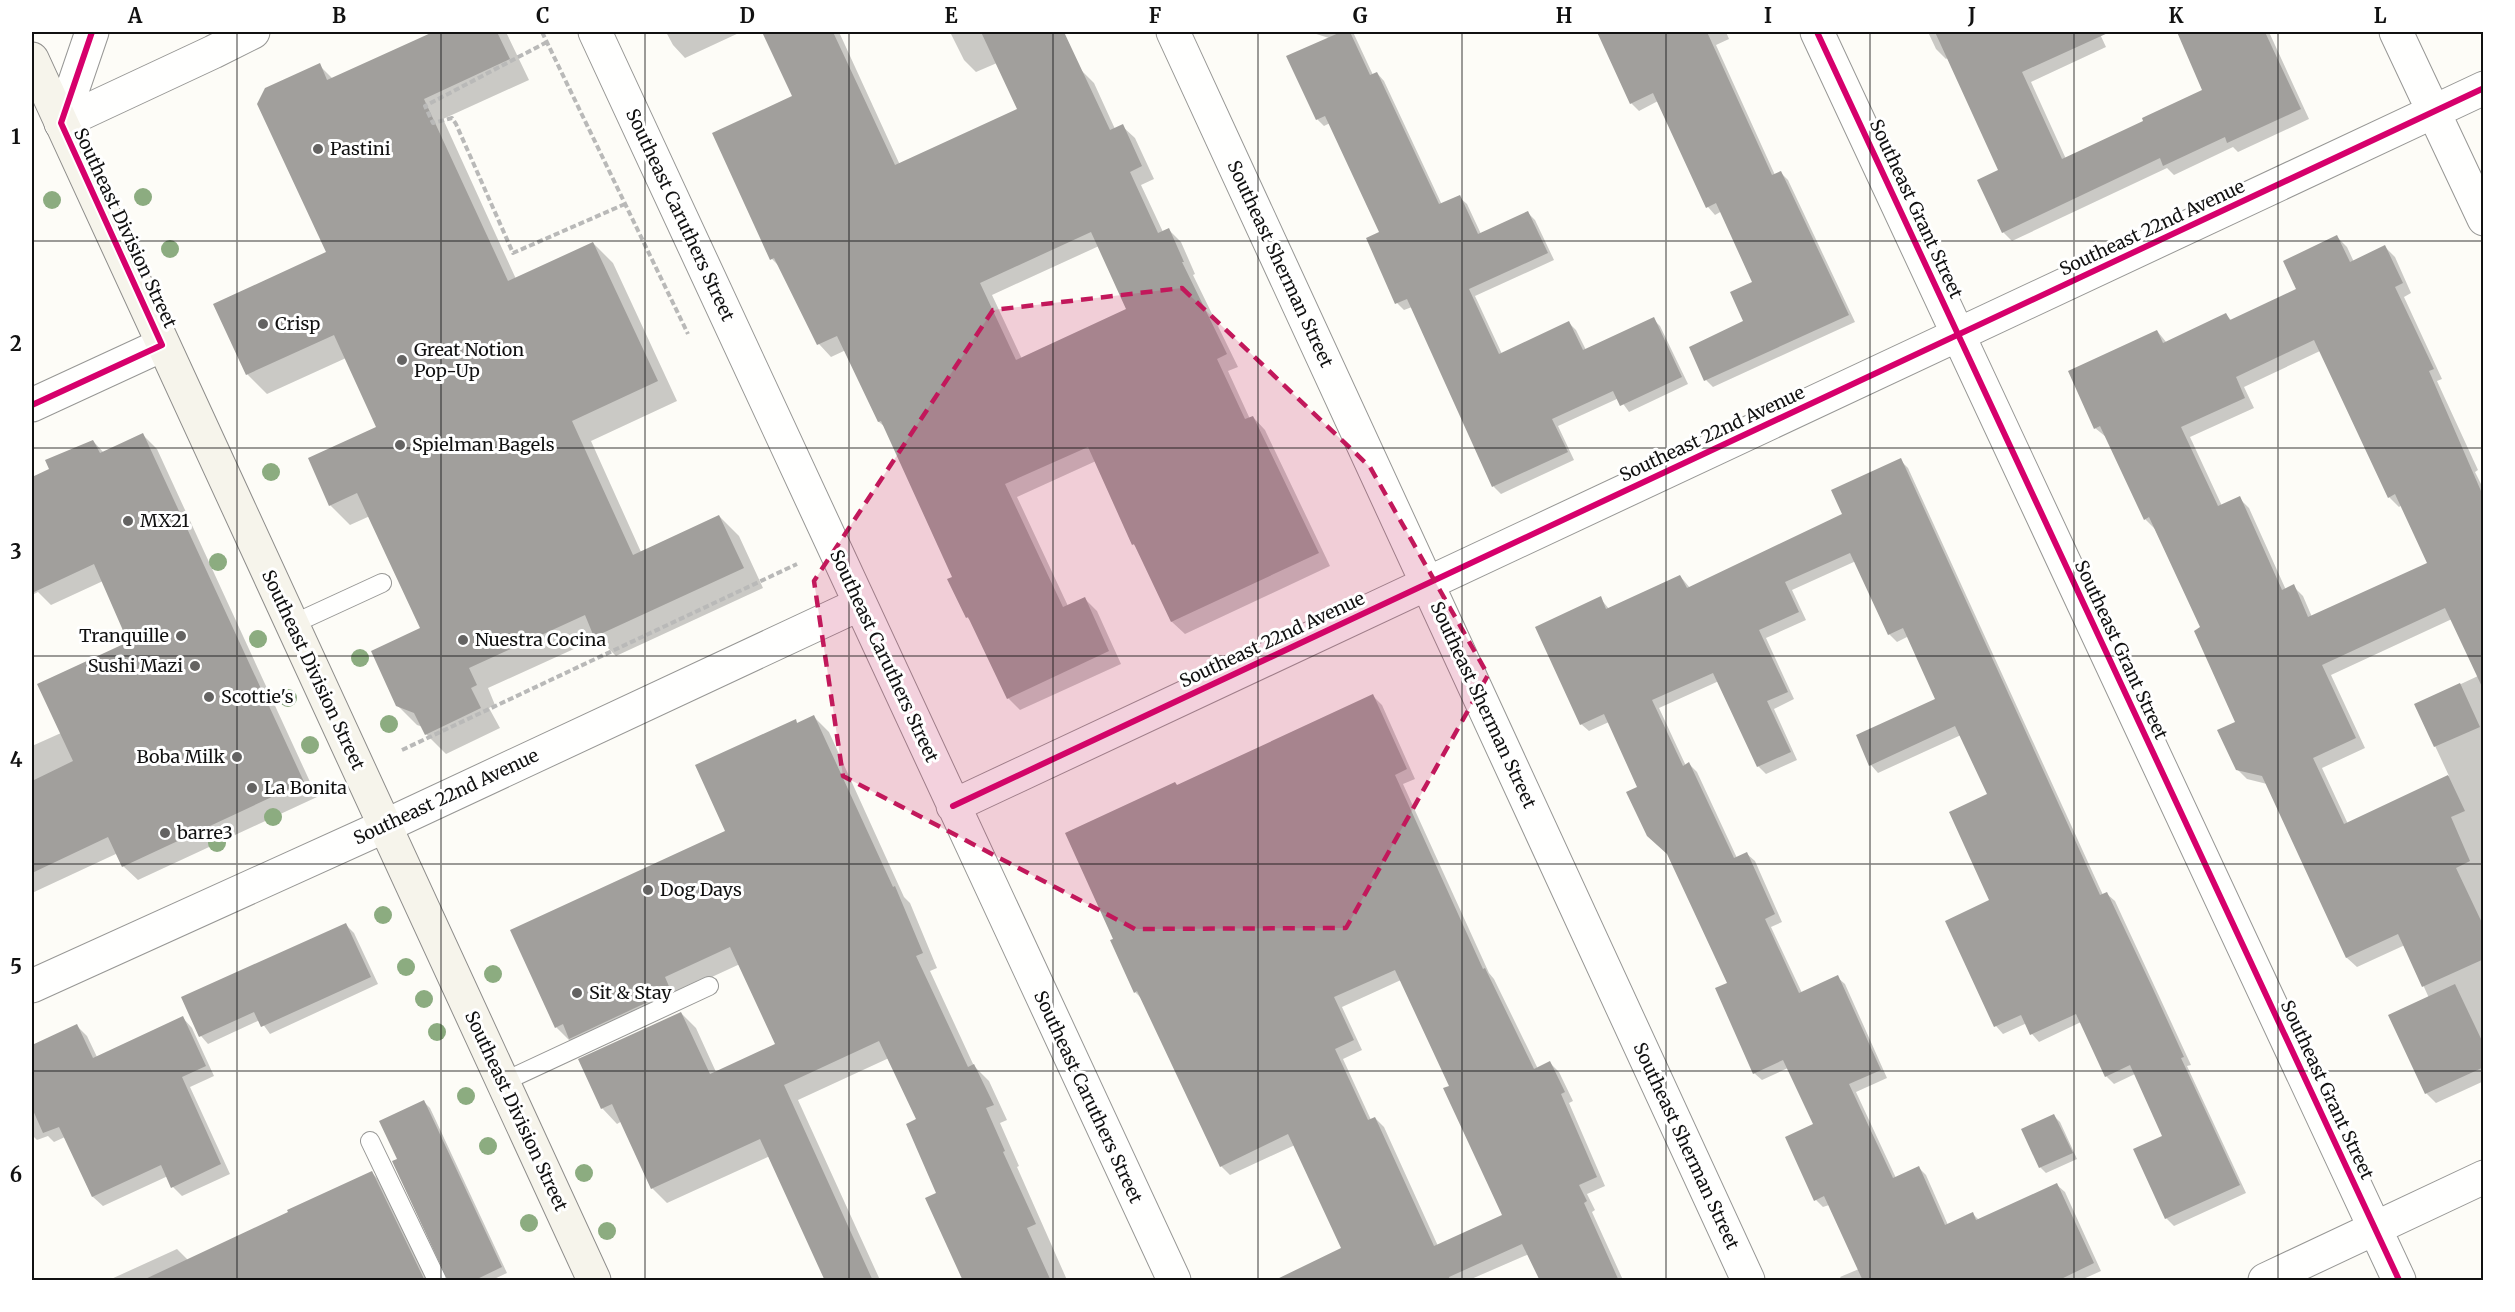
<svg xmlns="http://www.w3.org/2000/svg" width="2515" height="1312" font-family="Merriweather,serif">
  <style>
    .shadow { fill: #0003; fill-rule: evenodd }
    .building { fill: #a19f9c; fill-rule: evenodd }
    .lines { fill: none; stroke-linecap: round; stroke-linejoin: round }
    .service-casing { stroke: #979795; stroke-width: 20 }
    .minor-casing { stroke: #979795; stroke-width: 35 }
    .tertiary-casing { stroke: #979795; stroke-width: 35 }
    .secondary-casing { stroke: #8e8d8b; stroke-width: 35 }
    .path { stroke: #b9b9b8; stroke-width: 4; stroke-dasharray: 6 3; stroke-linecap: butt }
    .service { stroke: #fffffe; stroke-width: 18 }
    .minor { stroke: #fffffe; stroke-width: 33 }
    .tertiary { stroke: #fffffe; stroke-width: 33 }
    .secondary { stroke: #f6f4eb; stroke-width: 33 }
    .cycleway-casing { stroke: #fff; stroke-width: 10 }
    .cycleway { stroke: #d6006c; stroke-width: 6 }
    .tree { fill: #8cac80 }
    .marked { fill: #c2185b; fill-opacity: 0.2; stroke: #c2185b; stroke-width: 4.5; stroke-dasharray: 12 8; stroke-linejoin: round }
    .grid { fill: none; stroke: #111; stroke-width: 1.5; stroke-opacity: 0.55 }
    .poi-dot { fill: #646362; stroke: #fff; stroke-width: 2 }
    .labels { text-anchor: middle; stroke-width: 6; stroke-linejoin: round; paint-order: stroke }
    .poi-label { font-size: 18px; fill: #111; stroke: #fff; text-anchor: start }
    .street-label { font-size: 18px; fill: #111; stroke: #fff }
    .neatline { fill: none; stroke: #111; stroke-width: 2 }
    .grid-label { font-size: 20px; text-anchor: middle; font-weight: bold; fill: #111 }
  </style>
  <rect width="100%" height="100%" fill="#fdfcf7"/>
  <path class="shadow" d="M436 32H506L529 80 443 119 516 279 593 243 613 263 677 401 591 441 641 552 719 516 739 536 763 588 616 656 598 638 488 688 495 705 489 708 500 728 446 754 426 734 423 727 417 725 397 705 422 629 370 516 350 525 330 505 378 428 346 358 267 394 247 374 328 253 319 65 333 79Z
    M666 32H741L685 58 673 45Z
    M764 32H839L900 165 1019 110 997 63 976 72 964 60 950 32H1062L1081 70 1094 83 1115 129 1122 126 1135 138 1154 179 1141 185 1163 232 1168 229 1181 242 1195 274 1193 275 1238 367 1228 371 1250 419 1253 417 1265 430 1330 566 1185 634 1172 622 1139 549 1133 544 1096 461 1017 497 1068 606 1084 598 1097 611 1121 664 1020 710 1008 698 973 623 967 617 954 578 886 428 879 422 846 350 831 357 819 344 782 269 772 259 794 97ZM1099 246 1128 310 1022 359 992 295Z
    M1310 32H1353L1373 75 1377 73 1384 81 1442 205 1459 197 1467 204 1481 234 1528 213 1535 220 1554 260 1475 296 1502 354 1569 323 1576 330 1586 350 1653 319 1660 326 1688 384 1629 412 1619 398 1558 426 1574 460 1501 494 1494 487 1412 307 1404 310 1397 303 1381 233 1330 123 1324 126 1317 119 1329 38Z
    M1599 32H1726L1729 39 1716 45 1775 175 1780 172 1788 180 1855 322 1713 387 1706 380 1745 322 1754 282 1722 211 1715 215 1708 207 1658 101 1639 111 1631 103Z
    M1928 32H2099L2106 47 2031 82 2066 159 2145 122 2204 91 2178 32H2269L2309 119 2238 152 2233 147 2174 175 2167 168 2012 241 2003 232 2000 171 1949 57 1946 59 1936 49Z
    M2337 237 2347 247 2354 262 2385 247 2395 257 2411 293 2404 297 2442 379 2437 381 2478 470 2475 472 2484 490V1081L2436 1103 2426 1093 2429 998 2405 945 2357 967 2347 958 2267 784 2247 779 2237 769V723L2202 628 2155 529 2145 519 2106 437 2095 428 2157 331 2167 343 2226 315 2232 321 2298 290ZM2320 351 2389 497 2399 507 2402 505 2429 563 2312 617 2303 596 2293 586 2286 590 2249 508 2239 498 2222 506 2190 437 2254 408 2244 387ZM2452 619 2478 676 2416 705 2449 776 2348 824 2322 768 2365 748 2331 675Z
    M143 435 157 449 317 797 138 880 123 866 118 853 32 893V746L61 733 130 643 103 581 51 605 38 592 32 595V479L51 469 93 441 104 453Z
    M1900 460 1908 468 2103 895 2107 894 2115 901 2160 998 2191 1065 2187 1066 2246 1193 2174 1226 2166 1218 2135 1150 2164 1136 2135 1074 2114 1084 2106 1076 2081 1022 2039 1042 2032 1034 2027 1023 2003 1034 1996 1026 1989 795 1961 735 1878 773 1871 765 1858 735 1937 699 1909 636 1897 642 1889 634 1856 561 1792 590 1806 620 1766 638 1794 699 1774 709 1797 760 1766 774 1758 766 1719 681 1659 708 1686 766 1689 764 1697 772 1737 858 1747 854 1755 861 1782 922 1771 927 1802 993 1837 977 1845 984 1887 1078 1856 1092 1896 1178 1918 1167 1926 1175 1948 1225 1973 1214 1979 1220 2057 1185 2065 1192 2101 1271 2081 1280H1842L1840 1277 1859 1269 1829 1205 1823 1207 1816 1200 1815 1125 1788 1068 1762 1080 1754 1073 1729 984 1609 722 1589 731 1581 724 1600 598 1609 609 1680 576 1690 588 1844 515Z
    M1373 696 1382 705 1415 779 1403 784 1489 973 1494 979 1538 1069 1550 1063 1559 1072 1573 1101 1569 1103 1605 1186 1587 1194 1595 1210 1592 1212 1623 1280H1541L1529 1254 1469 1280H1276L1343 1249 1295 1145 1230 1175 1221 1166 1143 1000 1135 992 1177 786ZM1401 980 1451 1086 1504 1215 1438 1246 1384 1127 1375 1118 1371 1120 1343 1059 1362 1050 1342 1007Z
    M814 717 829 732 904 897 910 903 937 968 930 971 974 1066 989 1081 1007 1120 1000 1123 1019 1166 1017 1167 1067 1280H965L937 1193 918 1120 889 1058 798 1100 880 1280H827L770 1156 667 1203 652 1188 622 1121 617 1124 602 1108 580 1060 681 1013 696 1028 716 1072 777 1044 740 964 571 1042 556 1027 727 832 795 721 798 724Z
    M346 925 354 933 378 984 270 1034 260 1020 208 1044 201 1036 183 998Z
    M183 1018 192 1028 214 1076 190 1087 230 1174 182 1196 173 1187 168 1176 103 1206 93 1197 65 1137 54 1142 48 1136 37 1140 32 1135V1047L77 1026 87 1036 97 1057Z
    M424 1102 430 1108 507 1273 492 1280H455L399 1160Z
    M2054 1116 2060 1122 2077 1159 2046 1173 2040 1167Z
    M372 1173 384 1185 430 1280H109L177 1249 188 1260Z"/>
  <path class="building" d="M433 32H497L510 59 424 99 508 281 593 242 658 381 572 421 633 555 719 515 744 568 594 637 585 615 469 668 477 685 471 688 481 708 425 735 414 713 396 706 371 651 420 628 357 493 329 506 308 458 376 427 334 335 246 375 213 304 326 252 257 104 265 88 320 63 327 80Z
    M762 32H833L895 165 1017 109 981 32H1064L1110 130 1123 124 1142 166 1130 172 1158 233 1169 228 1184 262H1182L1227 354 1217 359 1245 419 1253 416 1319 553 1171 622 1134 544 1132 545 1088 447 1005 484 1063 607 1085 597 1109 651 1007 699 968 617 966 618 947 579 952 577 881 421 878 422 837 336 817 345 774 258 770 260 712 133 792 96ZM1091 232 1126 309 1016 360 980 283Z
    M1341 32H1350L1370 75 1377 72 1439 204 1460 195 1478 234 1528 211 1548 253 1469 289 1499 354 1569 321 1583 350 1654 317 1682 377 1620 406 1613 391 1552 419 1568 452 1492 487 1407 299 1395 304 1366 238 1379 232 1325 116 1316 120 1286 56Z
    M1597 32H1707L1772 175 1781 171 1849 315 1704 381 1689 347 1743 321 1730 292 1752 282 1716 203 1706 208 1653 93 1630 104Z
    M1935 32H2110L2022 72 2062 159 2143 121 2142 118 2202 90 2177 32H2265L2301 109 2227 143 2225 137 2163 166 2160 158 2002 233 1977 180 1998 170Z
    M2337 235 2350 262 2385 245 2403 283 2395 287 2434 369 2429 371 2484 498V691L2445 608 2322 665 2356 738 2313 758 2344 824 2448 775 2465 811 2451 817 2470 861 2456 868 2484 927V959L2422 987 2398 934 2346 958 2262 776 2236 770 2217 730 2235 722 2194 631 2200 627 2149 517 2144 520 2100 426 2094 429 2068 371 2157 330 2163 343 2226 313 2230 320 2296 289 2283 261ZM2314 340 2388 498 2395 494 2427 563 2308 617 2294 584 2282 590 2240 496 2218 506 2181 427 2245 398 2236 377Z
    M143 433 304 782 122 867 108 837 32 873V781L73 761 37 684 128 642 94 564 32 593V477L49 469 45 460 93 440 100 453Z
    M1901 458 2100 895 2107 892 2153 989 2184 1057 2181 1058 2240 1185 2165 1219 2133 1149 2162 1136 2130 1065 2105 1077 2076 1014 2030 1035 2021 1015 1994 1027 1945 921 1989 900 1949 812 1987 794 1955 726 1869 766 1856 735 1935 699 1903 628 1888 635 1850 553 1785 582 1799 612 1759 630 1788 692 1767 701 1791 752 1757 767 1713 673 1652 700 1683 766 1689 762 1734 858 1747 852 1775 914 1765 919 1799 993 1838 975 1881 1070 1849 1084 1893 1178 1919 1166 1945 1225 1973 1212 1976 1220 2057 1183 2094 1263 2057 1281H1863L1824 1196 1814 1201 1785 1137 1813 1124 1783 1060 1753 1074 1715 988 1727 983 1667 854 1647 836 1626 792 1637 787 1604 714 1580 725 1535 627 1601 596 1606 609 1680 575 1687 588 1842 514 1831 490Z
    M2460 683 2480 727 2434 747 2414 704Z
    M1373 694 1407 769 1395 775 1483 969 1485 968 1534 1069 1550 1061 1565 1092 1561 1094 1597 1177 1579 1185 1587 1201 1584 1203 1619 1281H1540L1522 1244 1449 1277 1450 1281H1273L1341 1248 1288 1134 1220 1167 1137 991 1134 993 1110 940 1113 939 1065 833 1175 782 1177 785ZM1395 970 1449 1086 1443 1088 1502 1215 1434 1246 1375 1117 1368 1120 1335 1049 1354 1040 1334 997Z
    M814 715 893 887 895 886 923 953 916 956 968 1067 974 1064 994 1105 986 1108 1005 1151 1003 1152 1036 1224 1027 1228 1051 1281H963L925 1198 936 1193 906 1124 916 1119 879 1041 784 1085 873 1281H825L760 1139 651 1189 612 1104 601 1109 578 1059 681 1012 710 1074 775 1044 730 947 665 977 671 991 569 1039 563 1024 555 1028 510 930 725 831 695 765 796 719 797 723Z
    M346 923 371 977 261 1027 254 1012 199 1037 181 997Z
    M2455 984 2484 1045V1067L2425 1094 2388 1015Z
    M183 1016 206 1066 182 1077 221 1164 171 1188 161 1165 92 1197 59 1127 43 1133 32 1108V1045L77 1024 93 1058Z
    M424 1100 502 1267 473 1281H448L392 1161 397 1159 379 1121Z
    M2054 1114 2073 1153 2039 1168 2021 1129Z
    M372 1171 425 1281H141L288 1212 287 1210Z"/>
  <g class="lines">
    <defs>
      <path id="service" d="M293 624 382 583
        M503 1082 709 986
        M370 1141 437 1280"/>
      <path id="minor" d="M595 32 1174 1280
        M1173 32 1748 1280
        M1817 32 2399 1280
        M2396 32 2484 219
        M61 123 92 32
        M32 405 162 345
        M953 806 2484 88
        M32 986 385 826 860 604
        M2265 1280 2484 1177"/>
      <path id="tertiary" d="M61 123 213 52 253 32"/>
      <path id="secondary" d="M32 59 594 1280"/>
    </defs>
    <use href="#service" class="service-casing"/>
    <use href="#minor" class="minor-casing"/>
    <use href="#tertiary" class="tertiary-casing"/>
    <use href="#secondary" class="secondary-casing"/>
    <path class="path" d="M542 32 688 334
      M547 42 425 106 433 123 452 118 456 124 513 253 625 204
      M402 750 797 564"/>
    <use href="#service" class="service"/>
    <use href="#minor" class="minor"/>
    <use href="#tertiary" class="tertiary"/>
    <use href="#secondary" class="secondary"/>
    <defs>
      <path id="cycleway" d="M1817 32 2399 1280
        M32 405 162 345 61 123 92 32
        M953 806 2484 88"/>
    </defs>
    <use href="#cycleway" class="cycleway-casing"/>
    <use href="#cycleway" class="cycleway"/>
  </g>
  <g class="tree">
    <circle cx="143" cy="197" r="9"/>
    <circle cx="52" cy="200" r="9"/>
    <circle cx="170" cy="249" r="9"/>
    <circle cx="271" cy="472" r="9"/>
    <circle cx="218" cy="562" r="9"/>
    <circle cx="258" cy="639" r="9"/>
    <circle cx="360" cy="658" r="9"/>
    <circle cx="288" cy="698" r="9"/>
    <circle cx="389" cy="724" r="9"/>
    <circle cx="310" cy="745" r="9"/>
    <circle cx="273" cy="817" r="9"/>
    <circle cx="217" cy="843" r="9"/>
    <circle cx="383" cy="915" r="9"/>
    <circle cx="406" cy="967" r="9"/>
    <circle cx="493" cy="974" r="9"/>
    <circle cx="424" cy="999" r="9"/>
    <circle cx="437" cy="1032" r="9"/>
    <circle cx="466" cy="1096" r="9"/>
    <circle cx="488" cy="1146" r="9"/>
    <circle cx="584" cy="1173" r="9"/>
    <circle cx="529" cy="1223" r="9"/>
    <circle cx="607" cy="1231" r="9"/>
  </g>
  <path class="marked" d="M1182 288 1370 467 1488 675 1346 928 1135 929 843 776 814 581 993 310Z"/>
  <path class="grid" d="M237 32V1280M441 32V1280M645 32V1280M849 32V1280M1053 32V1280M1258 32V1280M1462 32V1280M1666 32V1280M1870 32V1280M2074 32V1280M2278 32V1280M32 241H2484M32 448H2484M32 656H2484M32 864H2484M32 1071H2484"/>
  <g class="poi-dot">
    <circle cx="318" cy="149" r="6"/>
    <circle cx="263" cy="324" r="6"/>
    <circle cx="402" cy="360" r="6"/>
    <circle cx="400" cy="445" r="6"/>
    <circle cx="128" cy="521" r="6"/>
    <circle cx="181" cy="636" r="6"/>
    <circle cx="463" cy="640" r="6"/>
    <circle cx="195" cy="666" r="6"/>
    <circle cx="209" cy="697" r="6"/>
    <circle cx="237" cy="757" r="6"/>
    <circle cx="252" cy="788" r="6"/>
    <circle cx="165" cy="833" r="6"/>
    <circle cx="648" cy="890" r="6"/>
    <circle cx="577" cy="993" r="6"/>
  </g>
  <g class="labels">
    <g class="poi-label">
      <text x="330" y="155">Pastini</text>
      <text x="275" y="330">Crisp</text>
      <text x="414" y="356">Great Notion<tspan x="414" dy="21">Pop-Up</tspan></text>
      <text x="412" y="451">Spielman Bagels</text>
      <text x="140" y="527">MX21</text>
      <text x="169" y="642" text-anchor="end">Tranquille</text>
      <text x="475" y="646">Nuestra Cocina</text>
      <text x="183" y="672" text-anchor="end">Sushi Mazi</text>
      <text x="221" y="703">Scottie's</text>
      <text x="225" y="763" text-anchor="end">Boba Milk</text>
      <text x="264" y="794">La Bonita</text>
      <text x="177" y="839">barre3</text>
      <text x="660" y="896">Dog Days</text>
      <text x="589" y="999">Sit &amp; Stay</text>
    </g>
    <g class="street-label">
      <text transform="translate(1916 209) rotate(65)" y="6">Southeast Grant Street</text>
      <text transform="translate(680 215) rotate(65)" y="6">Southeast Caruthers Street</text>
      <text transform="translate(125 228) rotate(65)" y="6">Southeast Division Street</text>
      <text transform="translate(2152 228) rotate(-25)" y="6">Southeast 22nd Avenue</text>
      <text transform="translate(1280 264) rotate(65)" y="6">Southeast Sherman Street</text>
      <text transform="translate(1712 434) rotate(-25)" y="6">Southeast 22nd Avenue</text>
      <text transform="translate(1272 640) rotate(-25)" y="6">Southeast 22nd Avenue</text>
      <text transform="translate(2121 650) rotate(65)" y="6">Southeast Grant Street</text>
      <text transform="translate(884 656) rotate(65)" y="6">Southeast Caruthers Street</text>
      <text transform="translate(313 670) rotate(65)" y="6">Southeast Division Street</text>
      <text transform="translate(1483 705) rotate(65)" y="6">Southeast Sherman Street</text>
      <text transform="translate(446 797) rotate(-25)" y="6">Southeast 22nd Avenue</text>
      <text transform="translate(2327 1090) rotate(65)" y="6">Southeast Grant Street</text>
      <text transform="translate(1088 1097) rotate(65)" y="6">Southeast Caruthers Street</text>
      <text transform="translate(516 1111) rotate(65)" y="6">Southeast Division Street</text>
      <text transform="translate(1686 1146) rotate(65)" y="6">Southeast Sherman Street</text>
    </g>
  </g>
  <rect width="2515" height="1312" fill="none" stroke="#ffffff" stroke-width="66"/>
  <rect x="33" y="33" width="2449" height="1246" class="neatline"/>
  <g class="grid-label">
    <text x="135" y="23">A</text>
    <text x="339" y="23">B</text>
    <text x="543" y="23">C</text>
    <text x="747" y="23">D</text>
    <text x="951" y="23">E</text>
    <text x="1155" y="23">F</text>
    <text x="1360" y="23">G</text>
    <text x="1564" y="23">H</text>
    <text x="1768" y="23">I</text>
    <text x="1972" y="23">J</text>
    <text x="2176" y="23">K</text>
    <text x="2380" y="23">L</text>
    <text x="16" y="144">1</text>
    <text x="16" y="351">2</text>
    <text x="16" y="559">3</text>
    <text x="16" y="767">4</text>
    <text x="16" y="974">5</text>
    <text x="16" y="1182">6</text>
  </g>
</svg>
